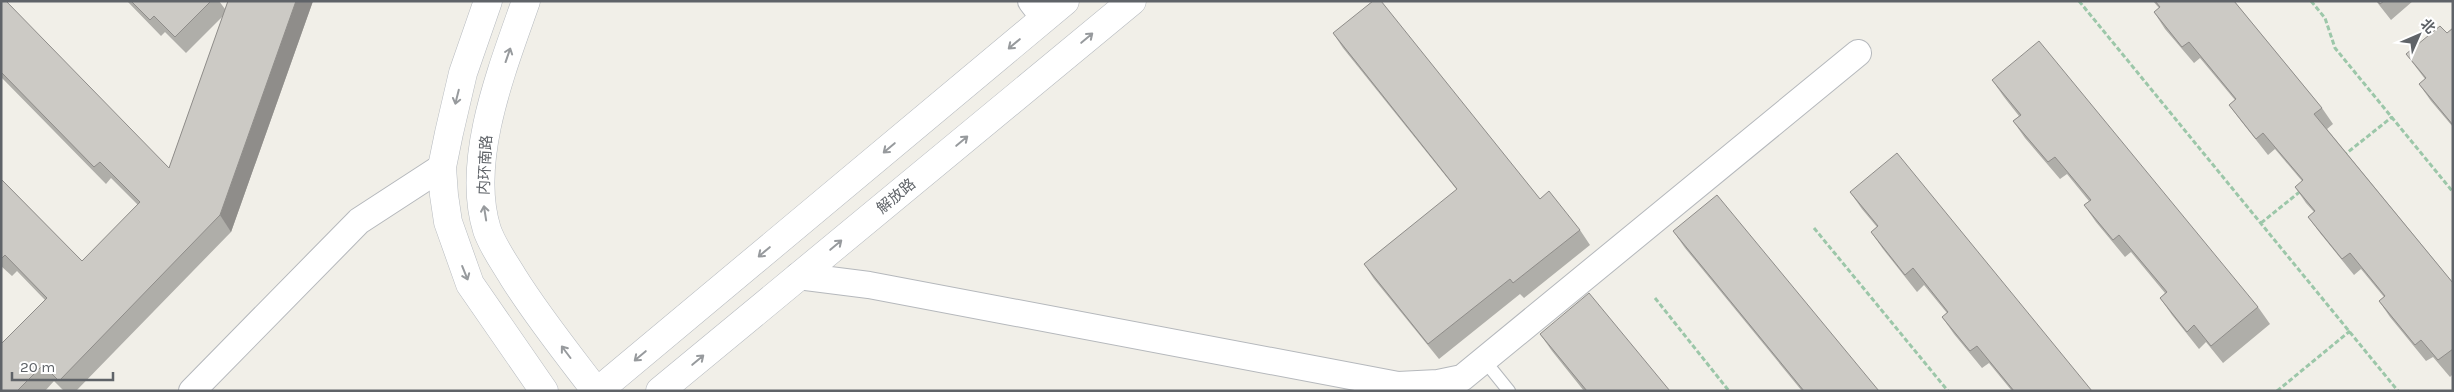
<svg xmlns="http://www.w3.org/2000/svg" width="2454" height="392" font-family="Karla,'Noto Sans SC',sans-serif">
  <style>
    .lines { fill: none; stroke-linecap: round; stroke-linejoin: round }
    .lane-casing { stroke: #b5b8bc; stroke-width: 14 }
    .street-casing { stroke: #b5b8bc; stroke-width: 28 }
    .secondary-casing { stroke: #b6babf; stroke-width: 29 }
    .path { stroke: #9cc7a9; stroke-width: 3; stroke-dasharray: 5 2.5; stroke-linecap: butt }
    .lane { stroke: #fff; stroke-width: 12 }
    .street { stroke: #fff; stroke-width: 26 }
    .secondary { stroke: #fff; stroke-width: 28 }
    .wall { fill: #afaea9 }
    .shaded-wall { fill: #8f8d8a }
    .building { fill: #cccac5; stroke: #8f8d8a }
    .oneway { stroke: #979a9d }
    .labels { text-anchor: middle; stroke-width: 4; stroke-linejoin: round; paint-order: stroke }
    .street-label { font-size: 15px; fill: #5f6368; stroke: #fff }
  </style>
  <rect width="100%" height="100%" fill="#f1efe8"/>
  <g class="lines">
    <defs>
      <path id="lane" d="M1484 360 1509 391"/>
      <path id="street" d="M1031 1 1044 18
        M798 276 869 285 1398 385 1438 383 1462 378 1858 53
        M192 391 359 221 442 167"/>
      <path id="secondary" d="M488 1 463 73 449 133 442 167 444 195 448 222 470 284 544 391
        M526 1C503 67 465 160 487 230 493 247 504 262 513 277 538 317 567 353 596 391
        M598 391 1065 1
        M660 391 1132 1"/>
    </defs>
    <use href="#lane" class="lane-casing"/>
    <use href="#street" class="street-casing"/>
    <use href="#secondary" class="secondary-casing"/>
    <path class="path" d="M2079 1 2398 391
      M2311 1 2325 18 2335 48 2453 192
      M2343 156 2392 117
      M2261 223 2302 190
      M1814 228 1948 391
      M1655 298 1729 391
      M2277 391 2350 331"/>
    <use href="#lane" class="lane"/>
    <use href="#street" class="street"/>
    <use href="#secondary" class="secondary"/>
  </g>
  <path class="wall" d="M1 1 169 168 223 16 186 53 165 32 161 36 127 1H219L225 9 228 1H313L231 232 76 391H64L54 381 45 391H1L45 300 17 271 12 276 1 266V179L82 261 138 205 111 178 106 184 1 77Z
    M2153 1H2234L2322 108 2333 124 2327 129 2453 283V374L2450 377 2433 357 2426 361 2390 317 2379 301 2384 297 2361 269 2354 275 2320 233 2308 217 2314 212 2306 203 2295 187 2302 181 2275 149 2268 155 2241 121 2229 105 2235 100 2200 58 2194 63 2165 29 2154 12 2159 8Z
    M2376 1H2413L2391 20Z
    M2453 28V127L2431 101 2419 84 2425 79 2406 54 2447 33Z
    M1333 33 1540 199 1580 230 1590 245 1524 298 1520 294 1439 359 1374 279 1364 264 1457 190 1343 48Z
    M1992 80 2258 307 2270 324 2223 363 2206 342 2199 349 2172 315 2160 298 2165 293 2131 252 2125 257 2096 222 2084 205 2089 201 2067 174 2060 179 2025 138 2013 121 2019 116 2004 97Z
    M1850 192 2092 391H2012L1989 363 1982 368 1954 334 1942 317 1947 313 1924 285 1917 292 1883 249 1871 232 1877 227 1862 209Z
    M1673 231 1879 391H1802L1685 248Z
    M1540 334 1670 391H1584L1552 351Z"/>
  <path class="shaded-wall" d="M296 1H313L231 232 220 215Z"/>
  <path class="building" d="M1 1H6L169 168 228 1H296L220 215 59 381 43 365 17 391H1V344L47 298 5 255 1 259V179L82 261 140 202 100 162 94 167 1 72Z
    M131 1H211L175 37 154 16 150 20Z
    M1373 1H1381L1540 199 1549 191 1580 230 1513 283 1510 279 1428 344 1364 264 1457 189 1333 33Z
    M2155 1H2234L2322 108 2314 114 2453 283V349L2438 360 2421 340 2415 345 2379 301 2385 296 2350 253 2342 259 2308 217 2315 211 2295 187 2303 180 2263 133 2256 139 2229 105 2236 99 2189 42 2182 47 2154 12 2160 7Z
    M2378 1H2384L2380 4Z
    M2440 26 2447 33 2453 28V125L2419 84 2426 78 2406 54Z
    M2039 41 2258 307 2211 346 2194 325 2187 332 2160 298 2167 292 2119 235 2113 240 2084 205 2091 200 2055 157 2048 162 2013 121 2021 115 1992 80Z
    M1897 153 2092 391H2014L1977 346 1970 351 1942 317 1948 312 1913 268 1905 275 1871 232 1878 226 1850 192Z
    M1717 195 1879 391H1804L1673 231Z
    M1589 293 1670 391H1587L1540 334Z"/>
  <defs><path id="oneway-shaft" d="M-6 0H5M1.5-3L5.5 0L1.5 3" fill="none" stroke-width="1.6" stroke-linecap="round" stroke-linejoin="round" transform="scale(1.25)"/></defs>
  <g class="oneway">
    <use href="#oneway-shaft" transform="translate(1087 38) rotate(-40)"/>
    <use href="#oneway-shaft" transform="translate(1014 44) rotate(140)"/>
    <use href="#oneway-shaft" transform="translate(508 55) rotate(-71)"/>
    <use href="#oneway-shaft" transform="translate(457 97) rotate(104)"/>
    <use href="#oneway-shaft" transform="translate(962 141) rotate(-40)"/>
    <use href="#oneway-shaft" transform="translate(889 148) rotate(140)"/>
    <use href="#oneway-shaft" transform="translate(485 213) rotate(-99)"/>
    <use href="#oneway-shaft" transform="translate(836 245) rotate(-40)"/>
    <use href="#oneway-shaft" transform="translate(764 252) rotate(140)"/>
    <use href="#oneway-shaft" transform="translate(465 273) rotate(68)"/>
    <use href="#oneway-shaft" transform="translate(566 352) rotate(-127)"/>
    <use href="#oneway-shaft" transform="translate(640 356) rotate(140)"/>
    <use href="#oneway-shaft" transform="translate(698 360) rotate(-40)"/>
  </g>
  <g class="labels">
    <g class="street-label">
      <text transform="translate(485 165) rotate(-87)" y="5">内环南路</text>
      <text transform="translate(896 196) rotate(-40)" y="5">解放路</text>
    </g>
  </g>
  <rect width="2454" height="392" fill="none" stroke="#5f6368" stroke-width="5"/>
  <g transform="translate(2419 35) rotate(45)" stroke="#ffffff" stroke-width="4" paint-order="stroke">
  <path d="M0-4L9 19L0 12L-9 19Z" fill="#5f6368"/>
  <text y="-8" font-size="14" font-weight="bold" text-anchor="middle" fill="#5f6368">北</text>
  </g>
  <path d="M12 372v8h101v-8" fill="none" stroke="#5f6368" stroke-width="2.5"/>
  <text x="20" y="372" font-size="15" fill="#5f6368" stroke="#ffffff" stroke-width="4" paint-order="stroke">20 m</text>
</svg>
